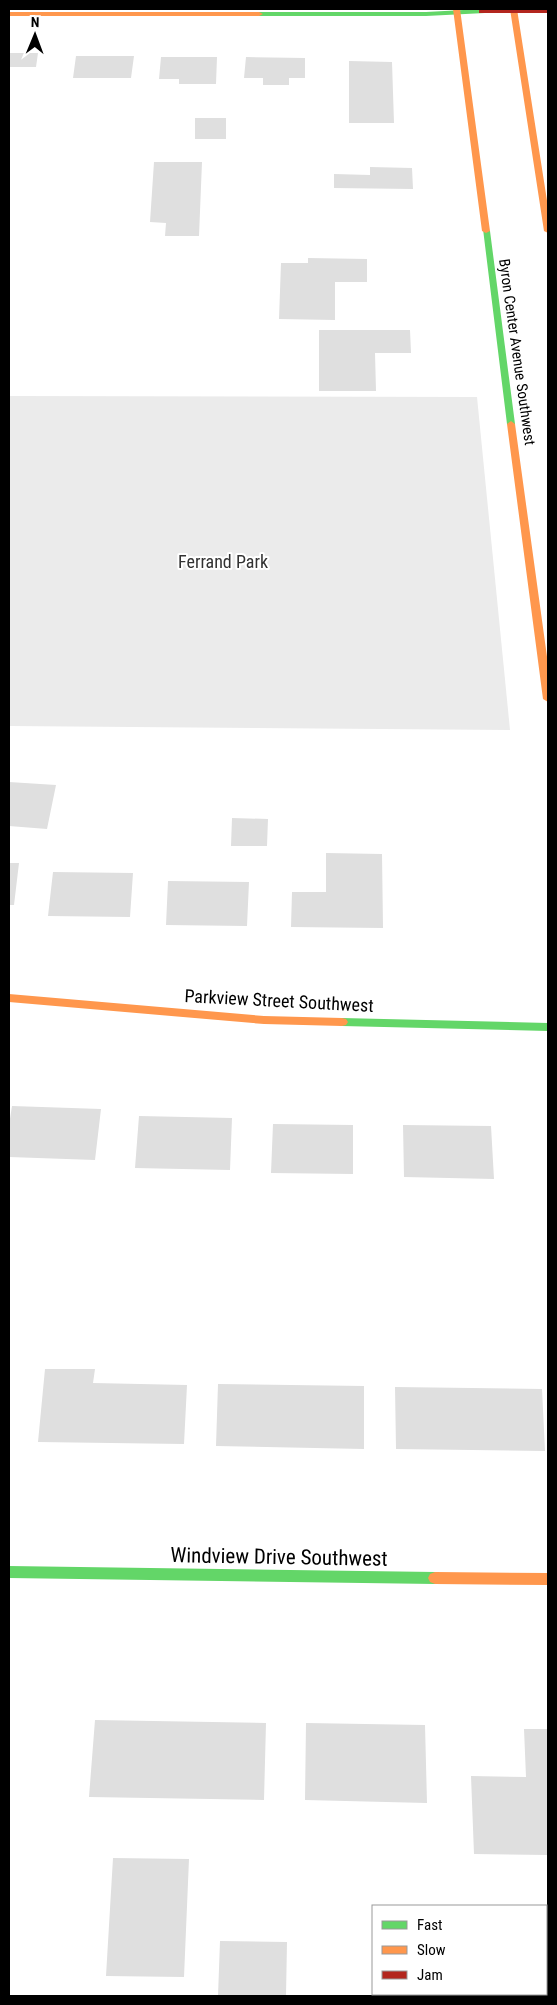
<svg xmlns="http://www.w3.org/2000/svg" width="557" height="2005" font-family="'Roboto Condensed',sans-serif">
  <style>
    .green { fill: #ebebeb }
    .building { fill: #dfdfdf }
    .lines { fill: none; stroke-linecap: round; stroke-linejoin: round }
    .fast { fill: #63d668; fill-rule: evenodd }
    .slow { fill: #ff974d; fill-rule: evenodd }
    .jam { fill: #b3261e; fill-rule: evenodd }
    .labels { text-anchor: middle; stroke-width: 4; stroke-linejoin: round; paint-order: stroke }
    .far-street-label { font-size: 15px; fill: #000; stroke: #fff }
    .park-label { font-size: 18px; fill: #323232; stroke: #fff }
    .street-label { font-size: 18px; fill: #000; stroke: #fff }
    .near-street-label { font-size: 21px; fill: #000; stroke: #fff }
  </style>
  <rect width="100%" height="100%" fill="#fff"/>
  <path class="green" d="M9 396 477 397 510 730 9 726Z"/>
  <path class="building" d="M9 53H38L36 67H9Z
    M76 56H134L131 78H73Z
    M161 57H217L216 84H179V79H159Z
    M246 57 305 58V78H289V85H263V78H244Z
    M349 61 392 62 394 123H349Z
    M195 118H226V139H195Z
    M154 162H202L199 236H165L166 223 150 222Z
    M370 167 412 168 413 189 334 188V174L370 175Z
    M308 258 367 259V282H335V320L279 319 281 263H308Z
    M319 330H410L411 353H375L376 391H319Z
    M9 782 56 785 47 829 9 826Z
    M232 818 268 819 267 846H231Z
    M326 853 382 854 383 928 291 927 292 892H326Z
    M9 863H19L14 905H9Z
    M53 872 133 873 130 917 48 916Z
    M168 881 249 882 247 926 166 925Z
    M12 1106 101 1109 95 1160 9 1157V1125Z
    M139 1116 232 1118 230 1170 135 1168Z
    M273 1124 353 1125V1174L271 1173Z
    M403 1125 491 1126 494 1179 404 1177Z
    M45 1369H95L93 1383 187 1385 184 1444 38 1442Z
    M218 1384 364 1386V1449L216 1446Z
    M395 1387 542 1389 545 1451 396 1449Z
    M95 1720 266 1723 264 1800 89 1797Z
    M306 1723 425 1725 427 1803 305 1800Z
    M524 1729H548V1855L474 1854 471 1776 526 1777Z
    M113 1858 189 1859 184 1977 106 1976Z
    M220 1941 287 1942 286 1996H218Z"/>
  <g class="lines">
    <path class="fast" d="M482 9H485V13L426 16H259L255 14 259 12H426Z
      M483 229 490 231 515 424 511 427 507 424Z
      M342 1018 548 1023V1031L342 1026 338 1025 336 1022 338 1019Z
      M9 1566 435 1572 440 1574 442 1578 440 1582 435 1584 9 1578Z"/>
    <path class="slow" d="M453 9H460L490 231 486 233 482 231Z
      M510 9H517L548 207V233L544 231Z
      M9 12H259L263 14 259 16H9Z
      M511 421 515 424 548 664V702L543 699 507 424Z
      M9 994 264 1016 342 1018 346 1019 348 1022 346 1025 342 1026 264 1024 9 1002Z
      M435 1572 548 1573V1585L435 1584 430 1582 428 1578 430 1574Z"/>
    <path class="jam" d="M479 9H548V13H479Z"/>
  </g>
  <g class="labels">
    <g class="far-street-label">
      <text transform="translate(517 352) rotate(82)" y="5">Byron Center Avenue Southwest</text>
    </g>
    <g class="park-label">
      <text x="223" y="568">Ferrand Park</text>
    </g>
    <g class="street-label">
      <text transform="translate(279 1001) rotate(3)" y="6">Parkview Street Southwest</text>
    </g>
    <g class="near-street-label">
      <text transform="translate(279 1557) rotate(1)" y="7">Windview Drive Southwest</text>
    </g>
  </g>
  <rect width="557" height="2005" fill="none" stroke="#000000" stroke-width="20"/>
  <rect x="372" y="1905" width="175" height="90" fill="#ffffff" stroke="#999999"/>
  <rect x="382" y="1921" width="25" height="8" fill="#63d668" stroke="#999999"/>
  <text x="417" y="1930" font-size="15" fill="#000000">Fast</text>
  <rect x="382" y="1946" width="25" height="8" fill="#ff974d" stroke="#999999"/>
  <text x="417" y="1955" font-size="15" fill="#000000">Slow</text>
  <rect x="382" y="1971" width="25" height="8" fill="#b3261e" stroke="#999999"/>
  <text x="417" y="1980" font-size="15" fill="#000000">Jam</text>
  <g transform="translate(35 35) rotate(1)" stroke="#ffffff" stroke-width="4" paint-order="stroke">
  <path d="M0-4L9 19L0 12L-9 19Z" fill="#000000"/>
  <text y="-8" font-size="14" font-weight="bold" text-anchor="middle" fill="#000000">N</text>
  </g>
</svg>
